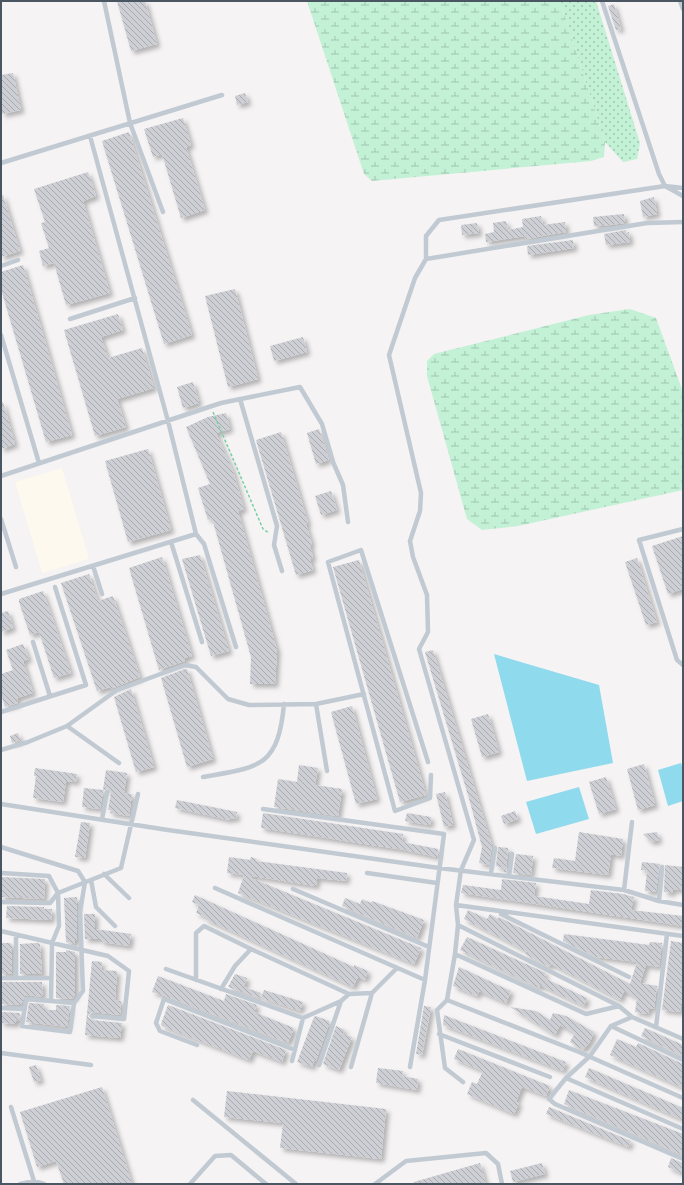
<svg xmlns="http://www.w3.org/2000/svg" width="684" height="1185" font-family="'PT Sans',sans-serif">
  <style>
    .commercial { fill: #fdf9ef }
    .grass { fill: url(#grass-dots) }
    .wetland { fill: url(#wetland-marsh) }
    .water { fill: #90daee }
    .building { fill: url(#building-back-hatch); filter: url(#shadow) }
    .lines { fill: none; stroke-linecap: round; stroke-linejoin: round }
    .path { stroke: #7ad0a6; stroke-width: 1.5; stroke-dasharray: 3 2; stroke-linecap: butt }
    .lane { stroke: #c1cad2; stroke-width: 4.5 }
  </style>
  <defs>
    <pattern id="grass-dots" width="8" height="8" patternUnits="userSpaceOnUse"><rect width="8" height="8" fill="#c3f1d5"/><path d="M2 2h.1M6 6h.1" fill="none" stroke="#a0c6b0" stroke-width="1.8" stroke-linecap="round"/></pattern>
    <pattern id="wetland-marsh" width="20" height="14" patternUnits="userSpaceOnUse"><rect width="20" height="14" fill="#c3f1d5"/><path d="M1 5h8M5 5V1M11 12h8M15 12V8" fill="none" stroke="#a0c6b0"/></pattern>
    <pattern id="building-back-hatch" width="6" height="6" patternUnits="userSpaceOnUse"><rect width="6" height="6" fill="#cdcfd5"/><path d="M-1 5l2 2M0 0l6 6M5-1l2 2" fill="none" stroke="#a8abb0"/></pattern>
    <filter id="shadow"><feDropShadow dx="3.5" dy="3.5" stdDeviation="2" flood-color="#0004"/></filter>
  </defs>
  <rect width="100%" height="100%" fill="#f5f3f3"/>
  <path class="commercial" d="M62 468 89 559 42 573 15 482Z"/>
  <path class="grass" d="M560 1H596L640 143 637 159 623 162 605 142Z"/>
  <path class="wetland" d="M307 1H560L605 142 604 157 591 161 372 181 364 174Z
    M630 309 656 318 683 392V490L518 526 482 530 467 519 427 376V361L434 354 589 315Z"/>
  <path class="water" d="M494 654 599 685 613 763 527 781Z
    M681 763 683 769V801L668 806 658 770Z
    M579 787 589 819 536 834 526 802Z"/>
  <path class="building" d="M117 1H145L157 44 131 51Z
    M614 4 621 29 616 30 608 6Z
    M13 73 21 110 2 114 1 75Z
    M245 93 248 102 237 105 235 96Z
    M183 118 191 145 186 147 205 210 181 218 162 154 153 157 144 129Z
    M129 132 192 335 164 344 102 141Z
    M88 172 96 196 83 201 110 293 66 305 54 263 43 266 39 251 49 248 41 223 45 222 34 189Z
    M1 195H3L20 251 1 257Z
    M654 197 657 214 643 217 640 201Z
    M624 214 625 223 603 226V225L594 226 593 217Z
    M541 216 543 225 565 222 566 232 526 239 525 236 486 242 485 234 494 232 493 223 506 221 508 230 523 227 522 219Z
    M477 223 479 233 462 235 461 225Z
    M626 230V233L629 232 630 242 606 245 604 234Z
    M573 240 574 248 528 255 527 246Z
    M23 265 72 435 46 442 1 289V272Z
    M235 289 258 379 228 387 205 296Z
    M118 314 123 330 101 337 108 358 142 348 154 388 117 399 126 427 95 436 64 330Z
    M303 337 307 352 274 361 270 346Z
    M193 382 199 403 183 408 177 387Z
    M3 402 15 444 1 449V403Z
    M226 413 230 429 216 433 233 471 244 509 238 511 277 650 275 684H250L251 657 212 518 208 520 198 488 210 484 186 427 208 417Z
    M319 429 329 460 316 464 307 433Z
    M281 432 308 523 306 524 312 544 310 545 313 558 310 559 313 570 296 575 256 440Z
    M148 449 171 530 128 542 105 461Z
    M331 491 337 510 321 515 315 496Z
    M683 536V589L668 594 652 546Z
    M200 555 229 651 211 656 182 559Z
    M162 557 192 656 184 658 185 661 159 670 129 568Z
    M637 558 657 622 646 625 625 562Z
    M359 560 426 795 400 802 333 567Z
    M89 574 98 601 113 596 140 677 111 689V687L97 691 61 583Z
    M43 591 71 673 54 678 39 632 30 635 19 602V599Z
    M8 611 13 628 1 632V613Z
    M23 644 29 659 23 661 33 693 17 698 18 703 5 707 1 694V674L13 670 6 650Z
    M433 650 492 846 489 865 479 863 482 847 470 802 425 652Z
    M185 669H187L213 759 187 767 161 678Z
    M131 689 154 767 136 772 114 697Z
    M352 706 377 799 356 804 331 712Z
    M488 714 499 752 482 757 471 719Z
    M18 733 20 740 12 743 10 736Z
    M644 764 655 805 638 810 627 769Z
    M299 765 318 768 315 785 342 789 338 816 274 807 278 779 297 782Z
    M35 768 77 774 76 782 66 781 63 802 33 798 36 776H34Z
    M106 770 127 773 124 793 132 794 129 816 110 813 111 810H108L111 792 108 788 103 791 100 809 82 807 84 788 103 790Z
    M606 777 616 809 599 814 589 782Z
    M445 792 453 825 444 827 436 794Z
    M177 800 237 812 236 819 230 818V820L175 808Z
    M515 811 518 819 504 824 501 816Z
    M263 813 403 834 402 842 438 849 437 857 404 850 261 828Z
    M407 813 431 817 430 825 405 821Z
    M81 822 90 823 85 858 75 857Z
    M579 832 623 839 621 856 611 854 608 875 552 868 554 858 575 861Z
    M657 832 659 840 651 842 643 834Z
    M498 847 508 848 506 872H503L504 868 496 866Z
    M516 854 533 856 531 875 513 873Z
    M229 857 250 860 251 857 257 859 256 861 347 873 346 881 317 878 316 886 252 876 251 878 421 948 414 964 238 893 244 875 227 873Z
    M642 862 660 864 656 891 654 892 645 891 647 870H641Z
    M665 865 683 867 682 890 673 889 672 893 664 892Z
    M1 877 45 879 44 899 1 897Z
    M502 879 536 883 534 896 589 904 591 890 623 894 634 897 631 910 683 916V926L461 893 463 885 501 890Z
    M195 895 354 967V965L368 971 365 980 358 977 353 987 205 919 206 917 196 913 199 905 192 902Z
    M77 897V940H75V944L66 942 64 898Z
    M345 898 360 904 362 899 371 903 372 901 424 920 417 938 342 906Z
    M7 906 44 907V909H52L51 920 6 918Z
    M468 910 487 919 490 914 498 919 499 917 630 984 637 962 596 957 563 941 564 934 649 945 650 942 662 943 659 967 646 965 640 983 657 986 654 1009 649 1008 648 1014 635 1012 637 998 624 991 620 1000 551 964 549 967 525 954 526 951 464 919Z
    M84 914H95V929L131 934 129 946 101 942 102 939H85Z
    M467 937 546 973 544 978 587 998 584 1006 540 985 539 988 460 950Z
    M671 941 683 943V990L680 1012 662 1010Z
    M1 943H10L12 945V974H1Z
    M37 943 40 944 42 974H20V944Z
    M66 950 75 952V995L72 999 56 998V952H66Z
    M92 961 102 962 101 970 117 971 115 1000 121 1001 120 1015 92 1012 89 1014 88 1017 92 1020 122 1023 120 1038 85 1035Z
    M459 967 511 991 506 1003 479 991 477 996 453 986Z
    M235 974 247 978 244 987 261 993 259 998 228 987Z
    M158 976 224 1001 226 994 257 1005 254 1012 294 1028 288 1043 165 996 152 992Z
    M1 982H42L43 997 25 995 21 1005 1 1004Z
    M264 990 303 1002 300 1011 261 998Z
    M29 1003 44 1004V1010H56V1005L70 1006 67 1027 26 1022Z
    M168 1005 286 1050 282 1062 253 1051 249 1060 162 1026 161 1024Z
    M424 1006 431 1007 422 1055 416 1054Z
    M510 1007 536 1011 550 1020 553 1013 566 1016 594 1032 590 1042 583 1050 570 1042 575 1033 560 1025 555 1035Z
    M1 1012 20 1013 19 1021 16 1020V1024L1 1023Z
    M444 1015 566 1062 563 1071 443 1025Z
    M316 1016 329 1021V1024L316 1061 314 1060 312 1067 297 1062 314 1017Z
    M336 1026 345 1030 343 1034 352 1037 339 1070 323 1064Z
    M645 1028 683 1045V1056L641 1036Z
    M617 1039 636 1047 638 1043 683 1064V1088L610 1055Z
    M458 1049 550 1086 546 1096 522 1087 516 1102 519 1103 514 1114 467 1094 472 1082 477 1084 483 1071 454 1059Z
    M36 1065 41 1080 34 1082 29 1067Z
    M378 1068 403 1071 402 1076 418 1079 417 1090 376 1083Z
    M589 1068 683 1108V1120L585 1077Z
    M102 1087 132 1184H64L56 1161 37 1167 20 1112Z
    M569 1090 683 1134V1155L564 1104Z
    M227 1091 386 1109 381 1159 280 1148 283 1123 224 1117Z
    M549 1107 631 1141 628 1147 546 1114Z
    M671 1158 683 1163V1174L668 1167Z
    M480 1163 486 1184H415L414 1182Z
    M542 1163 545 1174 513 1182 510 1171Z"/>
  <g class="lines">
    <path class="path" d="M213 412 263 529 269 533"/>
    <path class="lane" d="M104 1 130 123 163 212
      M602 1 659 174 665 186 683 196
      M680 1 683 9
      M90 136 168 421 196 534 204 544 236 647
      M1 163 222 95
      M426 259V236L439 220 665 186 683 188
      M1 266 18 260
      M70 319 135 298
      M1 335 39 463
      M240 399 277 526 274 545 282 571
      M1 476 221 403 300 387 322 424 333 462 343 485 348 522
      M1 519 16 567
      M683 529 639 540 677 660 683 665
      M171 542 202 642
      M93 566 102 594
      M1 594 196 534
      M33 642 50 696
      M316 704 327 771
      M1 712 86 685 55 587
      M67 726 119 763
      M1 750 28 742 67 726 117 690 185 665 196 667 228 699 249 705 316 704 364 694
      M428 762 361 550 328 562 395 811 430 798 431 775
      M203 777C259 767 278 768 284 704
      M1 804 168 830 439 868 624 890 659 901 683 905
      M102 819 107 792
      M1 847 78 871 85 882 80 912 83 991 74 1003 70 1032 22 1026 26 999 51 1001 52 943 59 926 58 893 49 876 1 873
      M367 873 437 883
      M491 873 495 848
      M104 874 129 898
      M509 876 512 854
      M91 880 96 907 115 926
      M215 888 425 980 444 834 263 809
      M293 889 429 947
      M624 890 632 822
      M659 901 662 867
      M1 902 50 903 58 893 121 868 138 794
      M456 905 683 936
      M501 914 629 977
      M458 925 619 1006 632 1017 683 1039
      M1 931 108 956 129 971 124 1019 92 1016
      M16 935V978
      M455 954 586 1014 619 1006
      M166 969 303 1018 341 1001 349 994 372 993
      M1 978H51
      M196 980V933L204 926 251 949 349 994
      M221 989 235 966 251 949
      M447 1000 579 1052 683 1098
      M51 1001 74 1003
      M1 1008 25 1009
      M632 1017 611 1026 590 1056 566 1078 549 1099 555 1104 683 1159
      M611 1026 683 1060
      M656 1027 667 934
      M439 1034 550 1077
      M197 1045 160 1031 156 1023 164 999 295 1050
      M1 1053 91 1065
      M292 1061 303 1018
      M319 1065 341 1001
      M351 1067 372 993 397 968
      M410 1067 425 980
      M566 1078 683 1129
      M463 1082 445 1068 437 1010 447 1000 455 954 458 925 456 905 461 870 474 840 419 649 428 632 427 595 413 557 410 541 420 511 421 493 389 355 415 278 426 259 647 223 683 222
      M193 1100 296 1184
      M11 1107 34 1181
      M20 1184 34 1181 44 1184
      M190 1184 215 1156 231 1155 266 1184
      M375 1184 406 1161 486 1153 498 1164 502 1184"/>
  </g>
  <rect width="684" height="1185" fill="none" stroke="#4a5661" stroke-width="4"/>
</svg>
